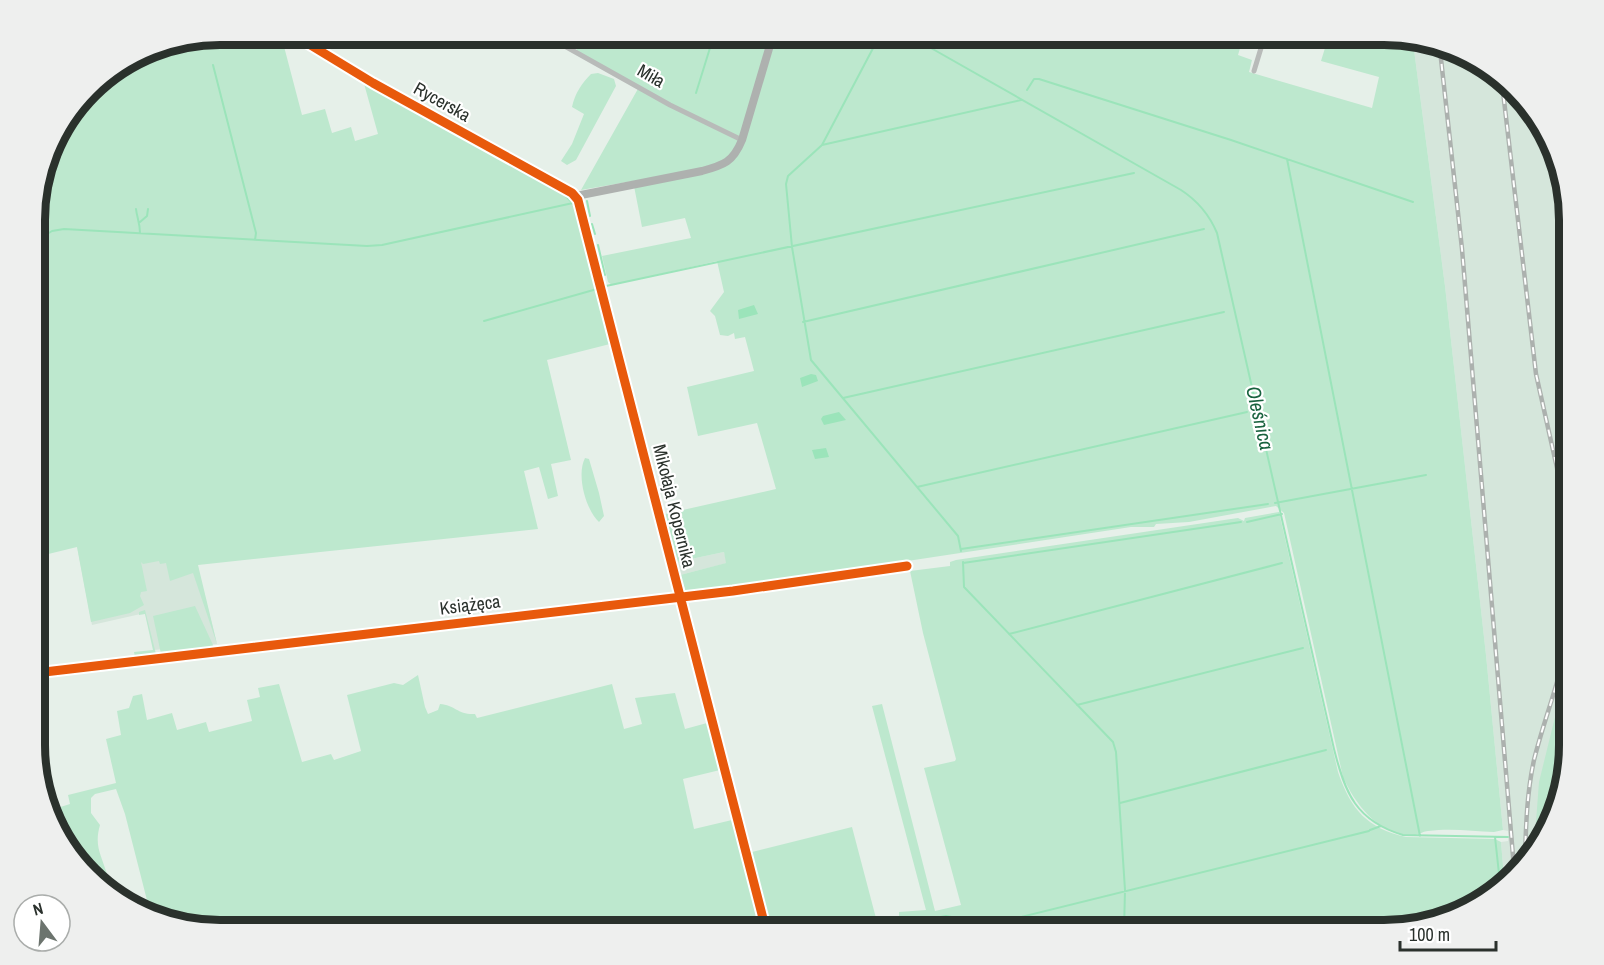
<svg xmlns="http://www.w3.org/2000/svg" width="1604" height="965" font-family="'Archivo Narrow',sans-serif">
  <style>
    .built { fill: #d5e6db }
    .green { fill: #bde8ce }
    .water { fill: #9be4ba }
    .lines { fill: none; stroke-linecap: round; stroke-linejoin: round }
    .stream { stroke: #9be4ba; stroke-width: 2 }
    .street { stroke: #b8bbb9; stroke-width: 5 }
    .secondary { stroke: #aeb1af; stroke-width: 8 }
    .rail-casing { stroke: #acb1ae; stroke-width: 4.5 }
    .rail { stroke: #fff; stroke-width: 2; stroke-dasharray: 7; stroke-linecap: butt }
    .cycleway-casing { stroke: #fff; stroke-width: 13 }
    .cycleway { stroke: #e8590c; stroke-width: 9 }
    .labels { text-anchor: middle; stroke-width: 4.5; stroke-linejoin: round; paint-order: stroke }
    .street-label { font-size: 18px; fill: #2a312c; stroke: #fff }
    .water-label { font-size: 20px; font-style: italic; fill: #18623e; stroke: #fff }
    .rim { fill: none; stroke: #2a312c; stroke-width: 8 }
  </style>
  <rect width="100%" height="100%" fill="#e6f0e9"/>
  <path class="built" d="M1413 42 1477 60 1538 117 1569 208V757L1544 838 1504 878 1501 842 1508 841V831L1503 830 1486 655 1445 286Z
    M185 517 217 644 154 650 145 613 92 625 77 546Z
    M724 552 727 563 680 575 677 562Z"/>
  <path class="green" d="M220 35H281L302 115 325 109 332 133 351 127 355 141 378 134 363 80 560 190 575 208 610 344 547 360 571 460 551 464 558 496 548 499 539 467 524 471 538 529 198 565 217 644 193 573 170 581 166 563 160 564 159 561 143 564 141 562 147 591 141 592 140 596 144 605 130 613 91 622 77 547 36 557V196L54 138 97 81 149 48Z
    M581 35H1244L1238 55 1252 60 1249 72 1372 108 1379 77 1321 61 1329 35H1384L1413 42 1445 286 1486 655 1503 830 1494 832C1473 831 1450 828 1428 831 1424 831 1420 834 1415 835 1381 839 1355 804 1343 777L1284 513 1276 506 1189 522 1156 524 1154 527H1131L690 594 686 592 680 575 726 563 724 552 677 562 665 514 776 489 757 423 698 436 687 387 754 371 745 337 735 339 734 333 728 336 720 335 715 316 710 311 724 292 717 261 612 285 608 282 602 256 691 238 685 218 642 227 633 181 581 190 639 87 576 52Z
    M598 73 614 79 616 86 576 160 567 165 561 161 572 144 584 114 572 107C575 93 582 83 591 74Z
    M585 458 589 459 599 493 604 516 599 522C586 510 576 475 585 458Z
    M1279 512 1338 772C1351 810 1367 828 1406 837L1495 839 1501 842 1504 878 1502 881H1492L1493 889 1477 905 1396 930H951L949 922 939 924 941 930H931L929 926 903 930H770L748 853 852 827 877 922 899 919V912L926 910 872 706 882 704 935 911 961 905 924 768 955 761 956 759 923 633 910 571 950 566V562L956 560 1231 519 1238 518 1244 521 1245 518Z
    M195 606 213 645 212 648 161 654 153 616Z
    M145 610 156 654 135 657 134 652 153 650 145 614 139 615V612Z
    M1569 673V721L1558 709Z
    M418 675 425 707 428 714 438 710 440 704C455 705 458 715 475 714L477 718 612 684 624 729 642 724 635 698 675 693 685 729 707 723 720 770 683 779 694 829 732 820 758 915 721 925 722 930H220L150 912 125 814 116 789 95 794 91 798V813L100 825C94 846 101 854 107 874L103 883 66 848 44 791 45 786H47L54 809 70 804 68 795 116 783 106 739 121 735 117 711 129 708 133 696 142 694 147 720 172 713 177 730 206 722 209 732 252 721 247 700 260 697 258 688 279 684 302 762 331 754 334 760 361 751 347 695 394 683 403 685Z
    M1555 717 1569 735V757L1544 838 1534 848 1539 782Z"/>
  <path class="water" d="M754 305 758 314 739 319 738 310Z
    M811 374 816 375 818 381 802 387 800 378Z
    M839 412 846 420 824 425 821 419 823 416Z
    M826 448 829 457 815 459 812 450Z"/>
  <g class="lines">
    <path class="stream" d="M285 35 296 42
      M880 35 822 145 788 176 786 184 792 247 811 360 958 536 961 551
      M908 35 1181 190C1198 201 1209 214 1217 233L1334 749C1345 793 1356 821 1403 835L1508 837
      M308 49 318 55
      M324 58 342 70
      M213 65 256 233 255 240
      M347 73 352 76
      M362 82 478 146
      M1027 90 1034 79H1039L1231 140 1413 202
      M696 93 714 35
      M822 145 1021 100
      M1287 159 1420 836
      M562 192 576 207
      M587 201 590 216
      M136 209C137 218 140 223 140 233
      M140 222 147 216 148 209
      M592 224 595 234
      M36 241 52 231 64 229 367 246 382 245 573 203
      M598 245 605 275
      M606 286 1134 173
      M484 321 597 289
      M803 322 1204 229
      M843 398 1224 312
      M917 487 1247 412
      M1275 503 1426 475
      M1247 522 1282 514
      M961 549 1268 504
      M963 562 964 587 1113 742 1116 752 1125 890 1124 930
      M963 563 1241 522
      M1009 634 1282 563
      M1077 705 1303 648
      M1120 803 1326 750
      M1370 830 1381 826
      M1495 837 1500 883
      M1534 837H1545
      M1460 908 1479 903
      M997 923 1369 831
      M869 930 946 916 992 924
      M1377 930 1457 909"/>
    <path class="street" d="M545 35 670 105 742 140
      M1380 35 1396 38
      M1254 71 1265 35
      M36 673 733 591 907 566
      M36 760 40 780"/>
    <path class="secondary" d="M294 35 373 83 572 193 578 200 766 930
      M576 196 702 171C724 165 733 162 742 140L773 35"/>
    <defs>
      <path id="rail" d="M1440 50 1462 249 1514 868
        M1502 83 1536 374 1557 468 1569 567
        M1525 857C1526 824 1527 792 1534 760 1545 715 1564 672 1569 625"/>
    </defs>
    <use href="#rail" class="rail-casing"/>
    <use href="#rail" class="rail"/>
    <defs>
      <path id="cycleway" d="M294 35 373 83 572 193 578 200 766 930
        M36 673 733 591 907 566"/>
    </defs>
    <use href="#cycleway" class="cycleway-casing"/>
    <use href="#cycleway" class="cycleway"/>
  </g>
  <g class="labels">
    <g class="street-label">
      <text transform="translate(651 76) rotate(30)" y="6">Miła</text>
      <text transform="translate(442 102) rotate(29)" y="6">Rycerska</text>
      <text transform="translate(674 506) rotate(76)" y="6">Mikołaja Kopernika</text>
      <text transform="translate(470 605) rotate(-7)" y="6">Książęca</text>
    </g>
    <g class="water-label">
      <text transform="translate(1260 418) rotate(77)" y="7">Oleśnica</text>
    </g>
  </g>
  <path d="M0 0H1604V965H0ZM220 45H1384A175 175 0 0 1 1559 220V745A175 175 0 0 1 1384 920H220A175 175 0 0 1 45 745V220A175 175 0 0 1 220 45Z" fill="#eeefee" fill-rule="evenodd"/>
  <path class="rim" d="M220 45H1384A175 175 0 0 1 1559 220V745A175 175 0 0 1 1384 920H220A175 175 0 0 1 45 745V220A175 175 0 0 1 220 45Z"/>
  <g transform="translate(42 923) rotate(344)"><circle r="28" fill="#ffffff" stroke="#aaadab" stroke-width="1.5"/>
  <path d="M0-4.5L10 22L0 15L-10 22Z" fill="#6c746e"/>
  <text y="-9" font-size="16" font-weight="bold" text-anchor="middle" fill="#2a312c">N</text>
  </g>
  <path d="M1400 941v9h96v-9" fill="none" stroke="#2a312c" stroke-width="3"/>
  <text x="1409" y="941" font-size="18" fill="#2a312c" stroke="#ffffff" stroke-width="4.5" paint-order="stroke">100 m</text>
</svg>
